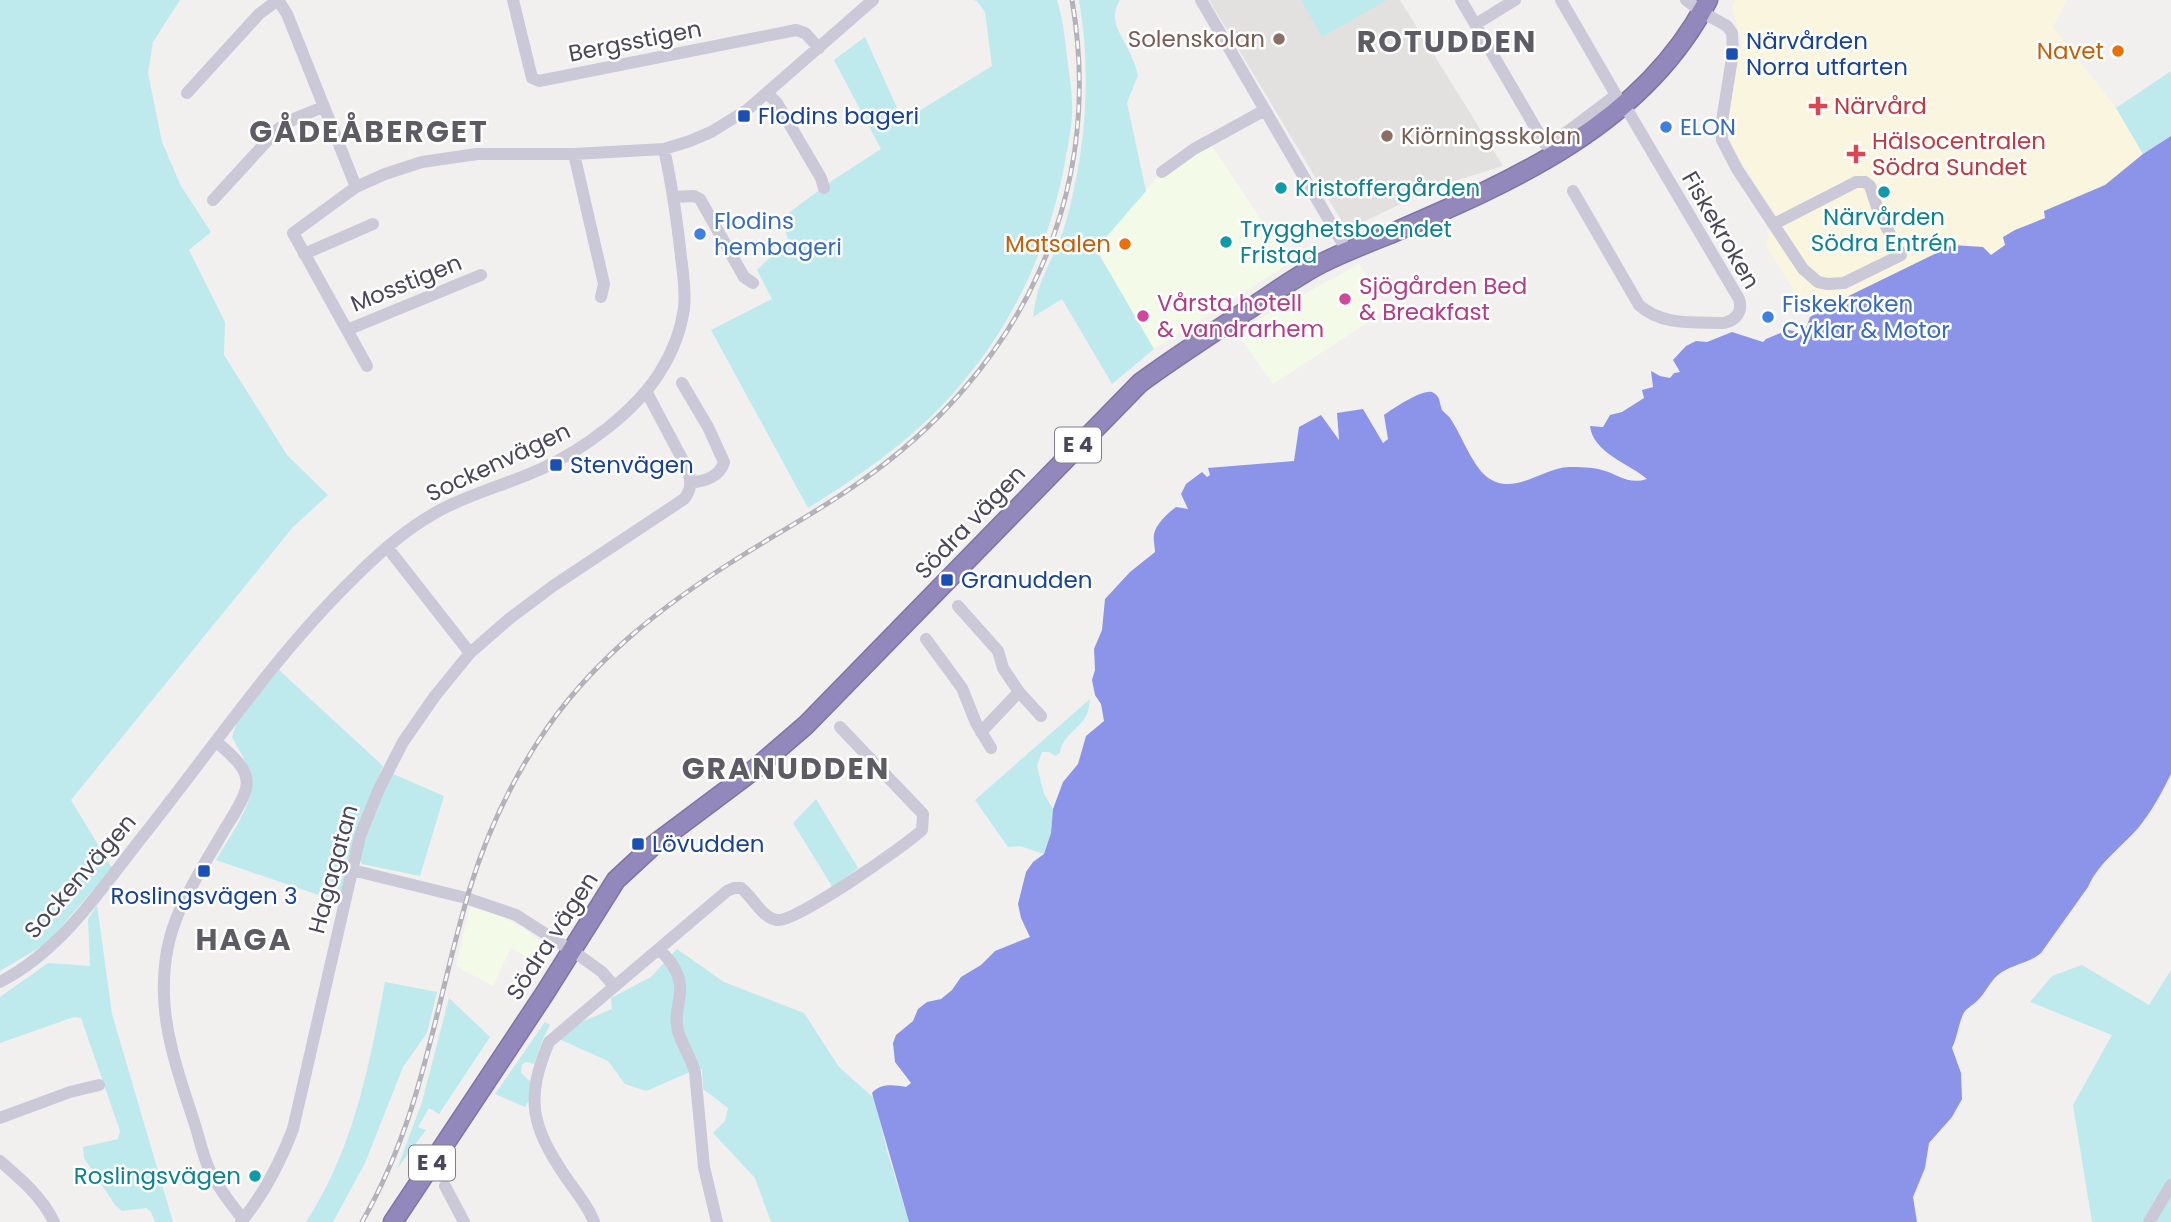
<svg xmlns="http://www.w3.org/2000/svg" width="2171" height="1222" font-family="Poppins,sans-serif">
  <style>
    .commercial { fill: #f3fbe8 }
    .education { fill: #e2e1e0 }
    .medical { fill: #faf5df }
    .green { fill: #bee9ed }
    .water { fill: #8c94e9 }
    .lines { fill: none; stroke-linecap: round; stroke-linejoin: round }
    .highway-casing { stroke: #7f73a8; stroke-width: 21 }
    .minor { stroke: #cbc8d8; stroke-width: 12 }
    .highway { stroke: #9388bc; stroke-width: 18 }
    .rail-casing { stroke: #b3b1b9; stroke-width: 5 }
    .rail { stroke: #fff; stroke-width: 2.5; stroke-dasharray: 8; stroke-linecap: butt }
    .education-dot { fill: #8d6e63; stroke: #fff; stroke-width: 2.5 }
    .food-dot { fill: #e8710a; stroke: #fff; stroke-width: 2.5 }
    .transit-dot { fill: #1a4fb4; stroke: #fff; stroke-width: 2.5 }
    .health-dot { fill: #e0444e; stroke: #fff; stroke-width: 2.5 }
    .shop-dot { fill: #3f7fe0; stroke: #fff; stroke-width: 2.5 }
    .culture-dot { fill: #0f9aa8; stroke: #fff; stroke-width: 2.5 }
    .hotel-dot { fill: #d1479c; stroke: #fff; stroke-width: 2.5 }
    .labels { text-anchor: middle; stroke-width: 5; stroke-linejoin: round; paint-order: stroke }
    .shield { fill: #fff; stroke: #817e8c; stroke-width: 2 }
    .shield-label { font-size: 21px; font-weight: bold; fill: #4b475b }
    .education-label { font-size: 23px; fill: #785e54; stroke: #fff; text-anchor: end }
    .street-label { font-size: 23px; fill: #4b475b; stroke: #fff }
    .transit-label { font-size: 23px; fill: #164399; stroke: #fff; text-anchor: start }
    .food-label { font-size: 23px; fill: #c56008; stroke: #fff; text-anchor: end }
    .health-label { font-size: 23px; fill: #be3a42; stroke: #fff; text-anchor: start }
    .shop-label { font-size: 23px; fill: #366cbe; stroke: #fff; text-anchor: start }
    .culture-label { font-size: 23px; fill: #0d838f; stroke: #fff; text-anchor: start }
    .hotel-label { font-size: 23px; fill: #b23c85; stroke: #fff; text-anchor: start }
    .district-label { font-size: 30px; font-weight: bold; letter-spacing: 2px; fill: #5d5b63; stroke: #fff }
  </style>
  <rect width="100%" height="100%" fill="#f1f0ee"/>
  <path class="commercial" d="M1211 145 1290 263 1149 352 1095 249 1162 172Z
    M1359 264 1387 310 1273 384 1236 332Z
    M470 907 503 917 522 927 548 947 550 956 544 966 511 948 493 986 456 966Z"/>
  <path class="education" d="M1209 0H1400L1503 166 1438 186 1357 225H1344Z"/>
  <path class="medical" d="M1735 0H2067L2053 27 2116 108 2143 154 2105 185 2085 193 2045 218 2015 230 2003 237 2005 245 1990 255 1983 247 1953 245 1824 308 1810 317 1766 245 1774 212 1734 150 1729 135V112L1742 43 1732 8Z"/>
  <path class="green" d="M0 0H180L153 42 148 73 162 142 181 186 211 232 189 250 225 322 224 355 287 455 328 495 293 527 71 800 112 868 47 943 0 971Z
    M973 0H1057C1063 19 1065 38 1067 57 1069 73 1072 89 1072 105 1073 124 1068 144 1065 162 1048 252 1009 334 946 401 906 444 858 477 808 508L711 330 772 299 757 270 788 240 782 218 830 182 881 149 834 60 865 37 903 121 992 66 985 12 977 1Z
    M1079 0H1120C1107 20 1122 35 1130 53 1133 60 1136 68 1138 75L1127 103 1146 191 1096 249 1154 349 1112 384 1062 299 1033 317C1034 310 1035 302 1037 295 1043 272 1058 249 1065 225 1086 152 1092 75 1079 0Z
    M1301 0H1387L1322 37Z
    M2171 71V136L2143 154 2116 108Z
    M279 670 383 766 371 794 339 902 216 860C228 839 251 808 252 784 252 768 239 751 232 737L237 722Z
    M1090 699C1089 704 1089 712 1086 716 1078 730 1062 736 1060 753L1055 756 1049 752H1042L1037 766 1044 794 1053 809 1051 833 1044 854 1020 846 1008 847 975 800Z
    M391 773 444 796 420 876 362 864 358 856Z
    M816 799 858 868 833 888 793 823Z
    M97 905 112 1014 173 1222H155L151 1212 146 1208 122 1211 115 1205 84 1158 83 1147 118 1139 120 1131 81 1018 74 1017 0 1043V997L48 963 90 966 88 919Z
    M677 949 724 982 804 1013 839 1067 875 1099 887 1151 909 1222H771L755 1178 713 1133 725 1121 728 1108 703 1089 702 1069H697L646 1091 625 1084 608 1061 561 1040 572 1026 612 1009 611 998 651 977Z
    M2082 965 2149 1005 2171 970V1222H2092L2073 1105 2112 1035 2030 1002 2052 976Z
    M385 982 437 992 427 1033 403 1067 365 1163 333 1222H306C354 1148 369 1067 385 982Z
    M449 998 490 1037 439 1114 429 1108 418 1127 426 1130 397 1169 422 1102Z
    M545 1022 550 1025 543 1039 534 1064 527 1062 522 1064 521 1073 530 1081V1098L525 1107 495 1094Z"/>
  <path class="water" d="M2171 136V774C2162 792 2152 811 2139 827 2122 847 2099 862 2088 887L2041 953C2029 963 2015 964 2002 972 1991 978 1986 993 1977 1001 1971 1007 1965 1008 1962 1017 1958 1027 1957 1038 1952 1048L1961 1073 1962 1099 1952 1117 1929 1143 1925 1168 1913 1197 1917 1222H909L872 1093C881 1083 894 1085 906 1087L911 1083 895 1062 893 1043 896 1035 913 1021 918 1009 927 1002 941 999 952 990 961 977 981 965 995 951 1030 937 1021 918 1018 904 1026 872 1033 862 1044 854 1051 833 1053 809 1063 782 1078 764 1086 736 1104 721 1101 704 1095 695 1092 680 1095 670 1094 649 1102 630 1105 599 1130 572 1155 552C1155 547 1153 540 1154 534 1156 524 1168 513 1176 507L1188 509 1181 494 1186 484 1202 472 1207 477 1210 475 1208 468 1294 461 1299 427 1321 415 1339 440 1337 413 1363 409 1383 443 1388 439 1384 415C1392 409 1422 389 1432 392 1441 396 1439 403 1442 410 1444 413 1448 415 1450 418 1461 434 1472 465 1487 477 1514 497 1542 468 1569 467 1579 467 1592 467 1602 470 1620 475 1628 485 1647 479 1630 464 1593 453 1590 426L1603 427 1610 415 1622 412 1644 398 1642 390 1653 387 1651 371 1660 376 1670 378 1674 373 1680 372 1673 360 1686 346 1696 341 1707 342 1732 332 1763 342 1766 339 1788 330 1800 332 1807 326 1810 317 1824 308 1953 245 1983 247 1991 255 2005 245 2003 237 2015 230 2045 218 2044 211 2105 185 2143 154Z"/>
  <g class="lines">
    <defs>
      <path id="highway" d="M393 1222 545 993 616 880 655 844 755 769 806 725 1140 383C1174 358 1210 335 1246 311 1271 295 1295 277 1322 263 1344 252 1367 243 1390 234 1513 181 1644 125 1708 0"/>
    </defs>
    <use href="#highway" class="highway-casing"/>
    <path class="minor" d="M278 0 287 14 356 187
      M513 0 532 78 539 81 796 30 805 33 819 48
      M1201 0 1347 251
      M1461 0 1545 144 1567 132 1616 95 1561 0
      M1686 0 1702 12 1727 26 1732 33 1733 52 1721 127 1722 140 1737 169 1803 269 1818 282 1828 284 1844 283 1901 255 1879 213 1870 186 1865 182H1856L1774 224
      M1476 24 1515 0
      M187 93 259 14 278 0
      M767 93 777 103 821 178 824 188
      M574 154 604 284 601 297
      M1162 172 1194 149 1265 110
      M1573 191 1639 305C1662 326 1694 322 1724 323 1736 320 1743 312 1739 299L1625 106
      M674 197 694 196 700 199 744 277 753 283
      M213 200 278 129 296 118 323 107
      M304 254 373 224
      M347 330 481 275
      M367 366 293 233 356 187 385 174 422 162 477 154H574L664 149 690 141 711 132 747 110 873 0
      M682 383 708 427 724 462C720 476 705 482 691 482
      M387 547 470 653
      M958 606 998 651 1003 668 1019 692 1041 716
      M926 639 962 688 976 723 991 748
      M981 732 1019 692
      M217 742C230 755 251 768 246 789 242 803 233 816 226 827 210 855 192 882 179 912 168 937 163 967 164 995 165 1039 182 1084 195 1125 200 1140 203 1157 210 1171 219 1189 230 1203 243 1219
      M352 870 466 898 516 915 580 956 602 972 614 986
      M659 949C671 961 682 975 680 993 679 1006 674 1017 678 1031 682 1045 691 1058 695 1072L704 1167 717 1222
      M0 982C62 950 101 889 143 836 214 747 276 653 358 574 381 551 407 529 435 513 468 494 506 485 541 469 583 450 635 412 660 372 672 353 681 331 684 308 686 291 683 274 681 257 677 220 672 185 664 149
      M0 1118 70 1092 99 1085
      M0 1161C21 1179 42 1197 54 1222
      M445 1186 464 1222
      M241 1222C264 1194 280 1163 293 1129L360 836 379 789 403 742 435 696 470 653 509 619 553 586 684 499C692 489 691 482 688 470L646 391
      M594 1222C588 1205 575 1191 565 1176 531 1125 525 1099 549 1042L727 891 734 888H741C753 897 762 918 777 920 795 923 905 846 922 830L923 814 840 727
      M2149 1222 2171 1185"/>
    <use href="#highway" class="highway"/>
    <defs>
      <path id="rail" d="M362 1222C424 1114 435 1004 470 888 486 836 509 786 539 740 590 661 664 604 743 555 781 531 820 510 857 484 1019 373 1106 197 1072 0"/>
    </defs>
    <use href="#rail" class="rail-casing"/>
    <use href="#rail" class="rail"/>
  </g>
  <g class="education-dot">
    <circle cx="1279" cy="39" r="7"/>
    <circle cx="1387" cy="136" r="7"/>
  </g>
  <g class="food-dot">
    <circle cx="2118" cy="51" r="7"/>
    <circle cx="1125" cy="244" r="7"/>
  </g>
  <g class="transit-dot">
    <rect x="1725" y="47" width="14" height="14" rx="3.5"/>
    <rect x="737" y="109" width="14" height="14" rx="3.5"/>
    <rect x="549" y="458" width="14" height="14" rx="3.5"/>
    <rect x="940" y="573" width="14" height="14" rx="3.5"/>
    <rect x="631" y="837" width="14" height="14" rx="3.5"/>
    <rect x="197" y="864" width="14" height="14" rx="3.5"/>
  </g>
  <g class="health-dot">
    <path d="M1814.5 95.5h7v7h7v7h-7v7h-7v-7h-7v-7h7z"/>
    <path d="M1852.5 143.5h7v7h7v7h-7v7h-7v-7h-7v-7h7z"/>
  </g>
  <g class="shop-dot">
    <circle cx="1666" cy="127" r="7"/>
    <circle cx="700" cy="234" r="7"/>
    <circle cx="1768" cy="317" r="7"/>
  </g>
  <g class="culture-dot">
    <circle cx="1281" cy="188" r="7"/>
    <circle cx="1884" cy="192" r="7"/>
    <circle cx="1226" cy="242" r="7"/>
    <circle cx="255" cy="1176" r="7"/>
  </g>
  <g class="hotel-dot">
    <circle cx="1345" cy="299" r="7"/>
    <circle cx="1143" cy="316" r="7"/>
  </g>
  <g class="labels">
    <g class="shield">
      <rect x="1055" y="427.5" width="46" height="35" rx="5"/>
      <rect x="409" y="1145.5" width="46" height="35" rx="5"/>
    </g>
    <g class="shield-label">
      <text x="1078" y="452">E 4</text>
      <text x="432" y="1170">E 4</text>
    </g>
    <g class="education-label">
      <text x="1265" y="47">Solenskolan</text>
      <text x="1401" y="144" text-anchor="start">Kiörningsskolan</text>
    </g>
    <g class="street-label">
      <text transform="translate(635 41) rotate(-11)" y="8">Bergsstigen</text>
      <text transform="translate(1721 230) rotate(60)" y="8">Fiskekroken</text>
      <text transform="translate(406 283) rotate(-22)" y="8">Mosstigen</text>
      <text transform="translate(498 462) rotate(-25)" y="8">Sockenvägen</text>
      <text transform="translate(970 522) rotate(-46)" y="8">Södra vägen</text>
      <text transform="translate(333 869) rotate(-75)" y="8">Hagagatan</text>
      <text transform="translate(80 876) rotate(-49)" y="8">Sockenvägen</text>
      <text transform="translate(552 936) rotate(-57)" y="8">Södra vägen</text>
    </g>
    <g class="transit-label">
      <text x="1746" y="49">Närvården<tspan x="1746" dy="26">Norra utfarten</tspan></text>
      <text x="758" y="124">Flodins bageri</text>
      <text x="570" y="473">Stenvägen</text>
      <text x="961" y="588">Granudden</text>
      <text x="652" y="852">Lövudden</text>
      <text x="204" y="904" text-anchor="middle">Roslingsvägen 3</text>
    </g>
    <g class="food-label">
      <text x="2104" y="59">Navet</text>
      <text x="1111" y="252">Matsalen</text>
    </g>
    <g class="health-label">
      <text x="1834" y="114">Närvård</text>
      <text x="1872" y="149">Hälsocentralen<tspan x="1872" dy="26">Södra Sundet</tspan></text>
    </g>
    <g class="shop-label">
      <text x="1680" y="135">ELON</text>
      <text x="714" y="229">Flodins<tspan x="714" dy="26">hembageri</tspan></text>
      <text x="1782" y="312">Fiskekroken<tspan x="1782" dy="26">Cyklar &amp; Motor</tspan></text>
    </g>
    <g class="culture-label">
      <text x="1295" y="196">Kristoffergården</text>
      <text x="1884" y="225" text-anchor="middle">Närvården<tspan x="1884" dy="26">Södra Entrén</tspan></text>
      <text x="1240" y="237">Trygghetsboendet<tspan x="1240" dy="26">Fristad</tspan></text>
      <text x="241" y="1184" text-anchor="end">Roslingsvägen</text>
    </g>
    <g class="hotel-label">
      <text x="1359" y="294">Sjögården Bed<tspan x="1359" dy="26">&amp; Breakfast</tspan></text>
      <text x="1157" y="311">Vårsta hotell<tspan x="1157" dy="26">&amp; vandrarhem</tspan></text>
    </g>
    <g class="district-label">
      <text x="1447" y="52">ROTUDDEN</text>
      <text x="369" y="142">GÅDEÅBERGET</text>
      <text x="786" y="779">GRANUDDEN</text>
      <text x="244" y="950">HAGA</text>
    </g>
  </g>
</svg>
